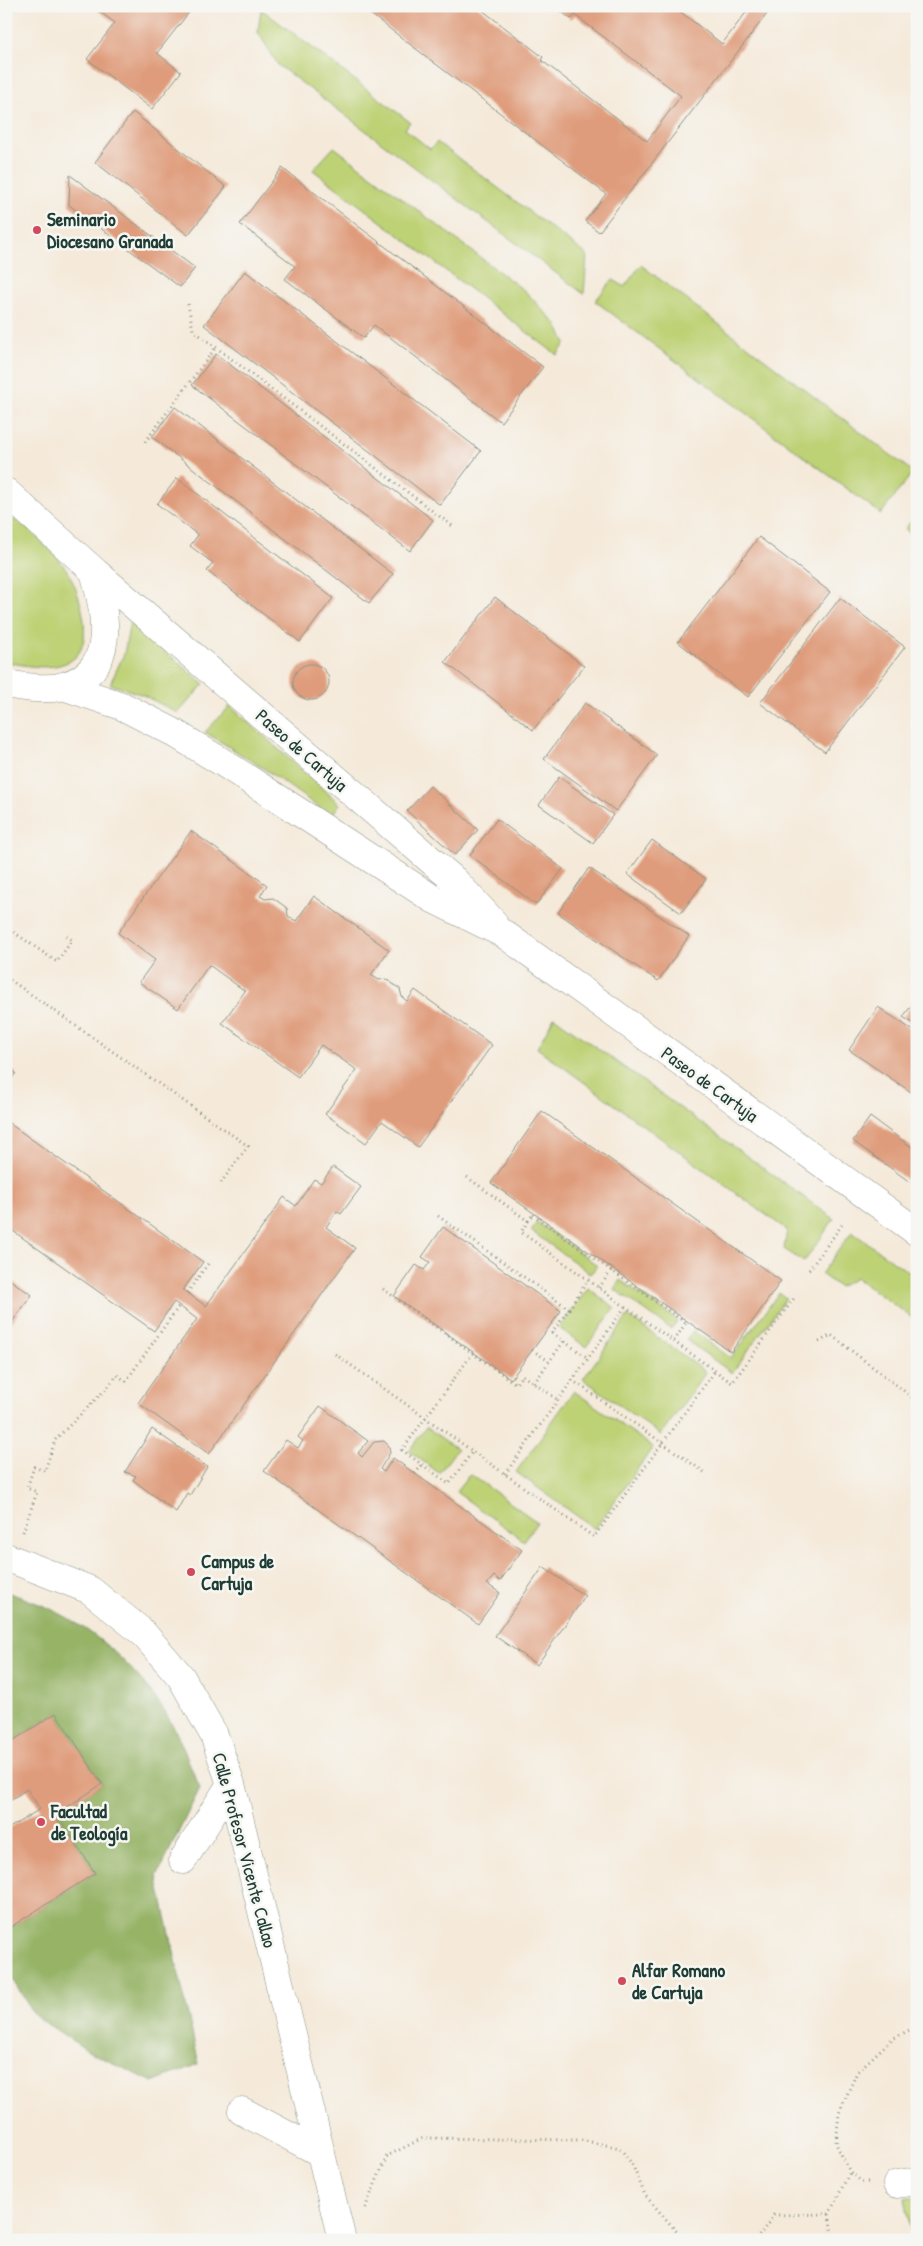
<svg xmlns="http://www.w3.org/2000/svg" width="923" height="2246" font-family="'Patrick Hand',sans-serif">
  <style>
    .green { fill: #bdd174; stroke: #6e8754 }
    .forest { fill: #96b366; stroke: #5a784d }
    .building { fill: #df9c7b }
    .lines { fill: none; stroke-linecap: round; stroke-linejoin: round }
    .minor-casing { stroke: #8a9487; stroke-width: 29 }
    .major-casing { stroke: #8a9487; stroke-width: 29 }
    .path { stroke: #8a9487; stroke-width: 3; stroke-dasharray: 1 4; stroke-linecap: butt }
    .minor { stroke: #fff; stroke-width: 28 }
    .major { stroke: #fff; stroke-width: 28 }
    .poi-dot { fill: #d1495b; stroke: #f6f6f2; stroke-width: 2 }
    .labels { text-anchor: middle; stroke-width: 5; stroke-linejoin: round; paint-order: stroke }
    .poi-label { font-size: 19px; font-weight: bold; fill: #1f3d34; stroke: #f6f6f2; text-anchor: start }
    .street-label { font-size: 19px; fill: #1f3d34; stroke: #f6f6f2 }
  </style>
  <rect width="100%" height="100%" fill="#f6f6f2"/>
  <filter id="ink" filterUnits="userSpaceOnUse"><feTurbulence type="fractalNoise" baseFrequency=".02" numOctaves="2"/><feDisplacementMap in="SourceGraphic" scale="10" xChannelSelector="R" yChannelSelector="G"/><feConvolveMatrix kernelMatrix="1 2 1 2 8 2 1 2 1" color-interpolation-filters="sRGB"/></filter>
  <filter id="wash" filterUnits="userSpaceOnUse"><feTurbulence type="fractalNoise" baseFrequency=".0096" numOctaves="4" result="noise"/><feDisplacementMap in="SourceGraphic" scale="20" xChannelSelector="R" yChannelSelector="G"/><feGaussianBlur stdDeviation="1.12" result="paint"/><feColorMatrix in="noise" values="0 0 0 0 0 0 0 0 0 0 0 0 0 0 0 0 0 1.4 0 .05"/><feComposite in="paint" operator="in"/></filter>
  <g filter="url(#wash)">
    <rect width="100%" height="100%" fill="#f5eada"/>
    <path class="green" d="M261 9 410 122 405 129 430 149 437 142 587 255 584 294 278 65 258 32Z
      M334 147 526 292 557 325 566 343 557 355 313 170Z
      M641 265 913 472 881 514 595 301 613 279 624 287Z
      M917 514V538L905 529Z
      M6 516C23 521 56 554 66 569 79 589 98 646 70 661 51 671 27 666 6 662Z
      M130 622 204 684 178 713 143 695 110 684 124 654Z
      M230 706 340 804 331 816 266 770 205 732Z
      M554 1017 834 1219 804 1262 784 1249 787 1230 537 1048Z
      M537 1222 597 1265 591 1274 531 1231Z
      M852 1232 917 1278V1321L856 1278 839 1287 821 1274Z
      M620 1280 678 1320 671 1329 614 1289Z
      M588 1288 615 1308 586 1347 559 1328Z
      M779 1293 786 1298 732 1373 686 1340 693 1331 731 1358Z
      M628 1316 706 1372 661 1435 583 1379Z
      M574 1391 653 1447 595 1529 516 1472Z
      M426 1427 457 1449 439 1473 409 1451Z
      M470 1474 537 1522 524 1541 456 1492Z
      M917 2196V2240H912L905 2198Z"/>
    <path class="forest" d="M6 1592C30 1600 55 1609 76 1623 115 1647 153 1688 174 1728 184 1747 191 1769 200 1788L157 1876 199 2064 153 2082 88 2051 34 2015 6 1969V1930L95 1873 57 1814 102 1784 56 1713 11 1742 6 1736Z"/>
    <g id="blocks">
      <path class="building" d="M92 6H194L157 53 181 72 152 109 87 59 115 23Z
        M360 6H477L543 57 541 60 647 141 681 96 575 15 571 19 554 6H673L722 44 751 6H773L599 232 585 221 606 194Z
        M133 112 226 187 188 235 95 162Z
        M282 168 543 367 501 422 374 325 364 338 285 279 295 266 240 224Z
        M70 175 195 268 180 287 69 205Z
        M245 271 481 451 440 505 204 325Z
        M216 354 433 520 410 551 192 385Z
        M175 407 393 574 369 603 152 437Z
        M177 478 333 598 300 642 207 571 213 563 190 546 198 535 157 504Z
        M759 537 830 592 748 697 678 642Z
        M495 597 584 666 533 730 445 662Z
        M840 598 905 647 825 752 760 703Z
        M293 682a18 18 0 1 1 36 0a18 18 0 1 1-36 0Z
        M585 703 657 755 616 811 544 759Z
        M559 777 613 815 593 843 539 805Z
        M430 786 478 830 455 855 407 811Z
        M497 819 563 869 536 905 470 855Z
        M191 831 267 885 260 896 265 899 273 898 287 908 288 916 296 921 314 896 389 950 371 975 379 980 386 979 400 989 402 997 407 1001 415 990 492 1045 418 1147 382 1121 366 1143 325 1114 357 1070 321 1045 298 1077 222 1023 245 991 209 965 178 1009 139 982 155 960 118 933Z
        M652 840 706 879 681 913 627 874Z
        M589 868 689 936 658 981 558 913Z
        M917 998V1026L903 1017Z
        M878 1007 917 1033V1096L849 1050Z
        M6 1066 16 1073 6 1087Z
        M542 1111 781 1281 731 1352 491 1183Z
        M870 1117 917 1151V1187L853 1141Z
        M6 1121 203 1262 183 1290 206 1306 284 1197 296 1206 314 1179 321 1183 333 1167 361 1187 341 1214 337 1211 326 1227 355 1248 209 1454 138 1403 197 1319 174 1302 154 1331 6 1226Z
        M443 1227 561 1311 511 1379 394 1296 416 1265 424 1270 430 1262 422 1257Z
        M6 1277 32 1295 6 1330Z
        M320 1406 368 1441 358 1453 362 1457 374 1442 384 1441 389 1446 390 1453 380 1469 384 1472 393 1458 522 1550 500 1581 494 1576 487 1584 500 1593 478 1624 264 1471 286 1440 298 1448 303 1441 298 1437Z
        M152 1429 207 1467 190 1495 187 1493 176 1512 133 1480 136 1476 125 1472Z
        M543 1567 585 1596 537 1665 495 1636Z
        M56 1713 102 1784 57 1814 95 1873 6 1930V1830L40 1809 27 1789 6 1803V1736L11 1742Z"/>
    </g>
  </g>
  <g filter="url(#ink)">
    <use href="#blocks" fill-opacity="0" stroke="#8a9487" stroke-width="1"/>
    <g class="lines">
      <defs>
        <path id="minor" d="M6 1557 90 1590 142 1632 181 1677 214 1735 231 1784 342 2240
          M183 1860 231 1784
          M242 2111 321 2153
          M897 2184 917 2181"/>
        <path id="major" d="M6 492 94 571 454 880 493 922
          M6 684C24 687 46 691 64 686 119 670 105 612 94 571
          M63 686 122 706 171 731 222 762 433 899 504 934 917 1232"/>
      </defs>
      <use href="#minor" class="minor-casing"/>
      <use href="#major" class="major-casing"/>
      <path class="path" d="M188 304 193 330 455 528
        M145 442 216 347
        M6 932 9 929 57 962 72 940 63 934
        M6 977 248 1146 220 1184
        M467 1177 528 1221 521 1232 588 1280
        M533 1215 686 1323
        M438 1216 569 1309 552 1333 588 1358
        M528 1221 534 1213
        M809 1270 842 1225
        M599 1288 613 1268
        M383 1289 516 1384 522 1375 558 1400
        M187 1293 210 1261
        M569 1309 588 1280 732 1383 795 1297
        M674 1341 687 1321
        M819 1342 831 1335 917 1401
        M532 1350 549 1361
        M473 1353 402 1450 449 1484 473 1451
        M335 1354 594 1537 715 1371
        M572 1380 707 1474
        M534 1383 564 1341
        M415 1474 422 1465
        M505 1474 625 1307
        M23 1532 37 1492 27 1488 34 1467 45 1471 55 1440 109 1386 117 1375 126 1381 179 1306
        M868 2182H862L850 2172 836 2144 839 2113 857 2072 892 2039 917 2026
        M365 2208 387 2156 423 2138 581 2140 620 2148 632 2164 645 2195 684 2240
        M829 2214 833 2240
        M756 2240 774 2215 829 2214 850 2172"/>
      <use href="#minor" class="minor"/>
      <use href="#major" class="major"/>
    </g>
  </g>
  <g class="poi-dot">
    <circle cx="37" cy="230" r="5"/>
    <circle cx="191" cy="1572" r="5"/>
    <circle cx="41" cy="1822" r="5"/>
    <circle cx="622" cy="1981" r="5"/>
  </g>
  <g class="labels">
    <g class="poi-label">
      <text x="47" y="226">Seminario<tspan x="47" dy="22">Diocesano Granada</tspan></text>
      <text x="201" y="1568">Campus de<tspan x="201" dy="22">Cartuja</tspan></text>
      <text x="51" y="1818">Facultad<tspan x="51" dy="22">de Teología</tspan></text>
      <text x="632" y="1977">Alfar Romano<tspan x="632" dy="22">de Cartuja</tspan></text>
    </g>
    <g class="street-label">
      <text transform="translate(302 750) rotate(41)" y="7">Paseo de Cartuja</text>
      <text transform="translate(710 1084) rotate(36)" y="7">Paseo de Cartuja</text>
      <text transform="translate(245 1850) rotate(75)" y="7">Calle Profesor Vicente Callao</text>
    </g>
  </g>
  <rect width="923" height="2246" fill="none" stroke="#f6f6f2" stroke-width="25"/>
</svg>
